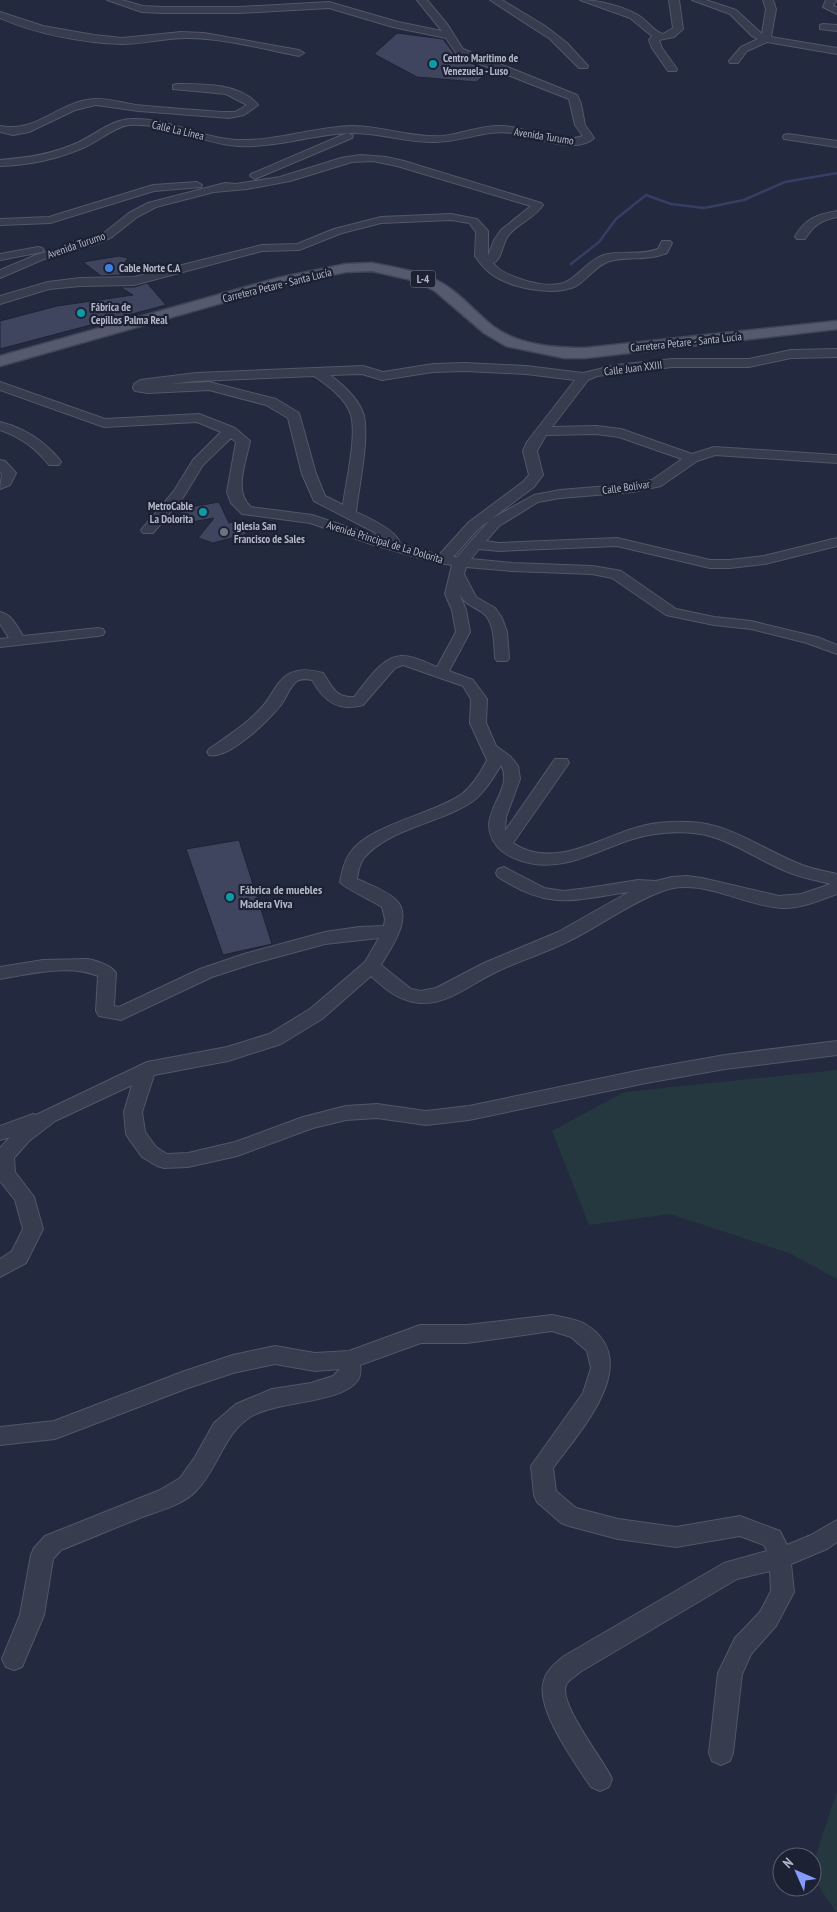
<svg xmlns="http://www.w3.org/2000/svg" width="837" height="1912" font-family="'PT Sans Narrow',sans-serif">
  <style>
    .green { fill: #25373f }
    .lines { fill: none; stroke-linecap: round; stroke-linejoin: round }
    .stream { stroke: #353f64; stroke-width: 2.5 }
    .building { fill: #3f455f; stroke: #1e2335 }
    .minor-casing { stroke: #525769; stroke-width: 2 }
    .major-casing { stroke: #404557; stroke-width: 3 }
    .minor { fill: #373c4e; fill-rule: evenodd }
    .major { fill: #555a6e; fill-rule: evenodd }
    .culture-dot { fill: #0f9aa8; stroke: #1c2133; stroke-width: 2 }
    .shop-dot { fill: #3f7fe0; stroke: #1c2133; stroke-width: 2 }
    .worship-dot { fill: #6b7280; stroke: #1c2133; stroke-width: 2 }
    .labels { text-anchor: middle; stroke-width: 4.5; stroke-linejoin: round; paint-order: stroke }
    .far-poi-label { font-size: 11px; font-weight: bold; fill: #b3b7c9; stroke: #1c2133; text-anchor: start }
    .far-street-label { font-size: 11px; fill: #b3b7c9; stroke: #1c2133 }
    .shield { fill: #1c2133; stroke: #868a9c; stroke-width: 1 }
    .shield-label { font-size: 11px; font-weight: bold; fill: #b3b7c9 }
    .poi-label { font-size: 12px; font-weight: bold; fill: #b3b7c9; stroke: #1c2133; text-anchor: start }
  </style>
  <rect width="100%" height="100%" fill="#23293e"/>
  <path class="green" d="M837 1070V1279L791 1254 670 1214 589 1225 552 1131 624 1092Z
    M837 1791V1912H836L812 1876V1867Z"/>
  <g class="lines">
    <path class="stream" d="M571 264 599 242 616 219 646 195 671 204 704 208 744 200 785 182 837 173"/>
  </g>
  <path class="building" d="M397 33 443 39 455 55 490 72 476 82 417 77 374 54Z
    M119 256 128 258 123 265 136 270 139 274 101 276 83 262Z
    M147 283 166 305 0 349V321L57 306 133 295 120 287H134Z
    M219 502 229 523 236 521 247 534 213 543 198 538 214 518 186 523 179 509Z
    M239 840 272 944 223 955 186 849Z"/>
  <g class="lines">
    <defs>
      <path id="minor" d="M107 0H122L143 6 162 7H240L329 2 398 22 442 31 417 0H427L447 24 463 49 577 95 581 104 585 125 594 138C577 155 533 137 512 133 485 129 460 143 433 142 404 142 377 132 348 133L353 136 352 138 255 179 250 176 251 174 347 133C311 135 275 148 238 146 201 144 166 122 129 125 114 127 99 141 85 147 58 159 29 165 0 166V160C27 158 53 154 77 143 95 135 112 119 132 119 169 118 203 139 239 140 277 141 314 127 352 126 382 126 412 138 442 136 462 134 481 125 502 126 528 127 557 145 583 136L575 125 569 99 467 59 456 53 446 38 393 27 329 8 240 13H162L142 12Z
        M490 0H502L545 26 567 43 588 66 587 68H579L550 39Z
        M580 0C598 0 622 6 638 15 647 20 653 31 663 34L673 28 669 0H679L683 29 674 37 659 40 662 48 677 69 676 71H668L652 48 649 40 652 36 630 18Z
        M692 0H706L736 10 762 34 766 9 763 0H773L776 9 771 37 837 48V54L767 42 747 51 738 63H730L729 61 741 47 758 39 752 36 730 14Z
        M826 0H836L833 6 837 7V14L823 7Z
        M0 12 43 26 94 35 122 38 181 32 204 33 299 50 304 53 299 56C263 49 227 39 190 38 167 37 145 44 122 44 83 43 36 34 0 18Z
        M823 24 837 25V31L820 29V25Z
        M177 84C203 84 240 83 258 105L244 115 229 118 139 111 96 105 75 110 29 132 13 135 0 132V126C38 133 57 102 94 99 108 98 122 103 136 105 165 108 195 110 224 112H235L247 105 226 94 173 89V85Z
        M788 134 837 141V147L784 139 783 137 784 135Z
        M360 155 386 157 404 161 541 203 543 205C534 219 517 223 508 236 502 244 502 260 493 263 505 278 548 290 566 282 580 275 588 260 604 255 622 250 641 256 658 249L662 241H670L672 243 667 253C648 261 629 256 610 261 596 265 588 279 576 286 554 297 509 288 490 273 485 269 479 262 475 256L476 232 469 223 451 220 381 223 342 233 299 250 262 251 134 285 80 286 49 289 0 304V296L48 282 80 278 134 277 262 245 297 244 334 229 381 217 451 214 477 219 488 231V256L494 240 501 230 531 206 397 166 373 161 352 162 290 181 247 189 214 192 156 207 137 217 112 237 99 243 44 259 0 278V270L36 255 91 239 104 233 129 213 148 203 225 183 236 184 280 177 341 158Z
        M197 182 202 185 201 187 154 191 50 223 0 225V219L49 217 153 185Z
        M837 211V217C821 220 813 226 805 239H797L795 237C804 219 818 214 837 211Z
        M38 247 42 248 44 250 42 252 0 260V254Z
        M837 349V357L791 358 749 367H672L597 376 588 380 552 427 596 426 621 429 692 454 714 447 837 455V463L715 455 697 461 661 486 633 492 560 498 538 502 499 526 486 541 499 543 617 538 710 560H730L764 556 837 538V546L765 564 730 568H710L617 546 499 551 479 549 471 559 512 563 592 566 616 570 621 571 676 609 714 617 751 621 817 637 837 645V654L807 643 751 629 714 625 666 615 612 578 592 574 512 571 466 567 464 574 476 597 495 608 502 618 507 632 509 658 507 661H497L495 658C494 645 495 622 483 613 473 606 465 605 459 593L466 610 470 632 449 671 473 680 487 699 486 723 496 746 511 757 518 766 520 779 506 817 505 831 555 759H567L569 763 513 843C559 874 610 828 658 823 724 816 741 839 797 863 810 869 824 871 837 874V894C820 900 801 909 782 908 742 906 699 875 660 892 629 904 602 924 573 939 548 952 521 960 496 972 472 983 448 1005 420 1003 399 1001 385 989 371 976L322 1019 281 1044 228 1061 154 1075 142 1112 145 1132 156 1147 167 1154 188 1153 235 1142 303 1117 346 1106 377 1104 426 1111 469 1106 646 1069 725 1055 837 1041V1055L725 1069 646 1083 469 1120 426 1125 377 1118 346 1120 313 1128 237 1156 188 1167 164 1168 157 1166 142 1157 129 1139 126 1134 124 1112 132 1085 55 1121 29 1141 14 1158 15 1172 34 1197 43 1229 26 1263 0 1277V1259L12 1251 23 1229 15 1200 0 1181V1148L10 1137 0 1140V1126L33 1114 36 1115 147 1062 227 1047 269 1034 310 1009 365 962 379 938 325 944 255 963 212 977 121 1020 99 1016 96 1011 98 976C69 964 30 974 0 979V967L43 960 88 959C97 961 111 965 116 973L114 1006 119 1007 200 969 244 954 325 932 359 927 384 926 385 919 382 907C373 901 344 888 340 882 342 872 344 862 350 853 370 824 432 815 462 794 473 785 481 772 487 760L470 723 471 699 463 686 403 665 395 668 363 705C338 712 324 701 312 680 307 679 302 678 297 681 289 687 286 699 280 706 268 721 228 760 209 755L207 752 209 749C228 736 247 724 262 707 271 698 277 680 289 674 300 668 312 670 323 673 332 686 335 698 354 697 366 683 382 655 403 656 414 656 427 663 437 667L456 632 452 610 445 594 452 565 437 563 374 545 310 523 242 514 231 503 227 492 236 442 231 438 203 465 184 496 153 533H143L141 530 174 491 193 460 221 432 197 422 104 427 0 390V382L105 419 199 414 235 428 250 441C246 462 233 492 251 507L312 515 381 538 374 532 314 501 302 474 288 418 266 405 209 390 148 393 135 391 133 388 134 384 140 380 196 373 363 366 383 372 433 364 465 363 526 366 583 373 616 365 672 359H749L791 350ZM465 371 526 374 575 380 527 442 523 451 529 475 524 481 469 522 439 555 400 544C399 531 367 517 356 512 359 485 369 441 364 416 360 400 342 384 330 375L362 374 382 380 433 372ZM314 376C327 385 346 398 351 415 357 438 346 481 343 505L325 496 316 474 299 413 276 399 209 382 169 384 196 381ZM596 434 619 437 682 459 652 480 633 484 560 490 534 495 491 519 534 487 543 475 537 451 546 435ZM489 521 457 557H453L479 528ZM501 765C516 792 472 815 497 846 502 853 511 857 519 860 568 878 608 840 655 834 716 826 732 847 783 870 798 877 815 880 831 884L801 894 779 896 702 878 687 876 672 877 656 881 638 880 588 888 563 891 544 888 504 867 498 869 496 873 498 877C551 911 571 900 629 892L558 932 484 963 436 988 421 991 411 989 381 965C390 949 414 917 396 900 386 890 370 885 357 879 358 872 360 863 364 858 389 828 442 823 473 801 485 792 493 778 501 765Z
        M0 422C24 428 43 440 59 459L61 462 59 465H49C36 448 20 437 0 430Z
        M0 460 5 461 16 473 10 485 0 489 2 474 0 472Z
        M0 612C11 614 17 626 23 636L98 628 103 629 105 632 103 635 98 636 0 647V639L9 638 0 624Z
        M552 1315C562 1317 576 1319 585 1324 646 1361 579 1432 553 1468L556 1491 576 1508 618 1519 676 1527 740 1516 780 1531 787 1545 811 1535 837 1520V1542L827 1549 791 1564 794 1592 776 1626 751 1654 742 1674 733 1753 730 1761 721 1765 712 1761 709 1753 718 1673 735 1638 760 1612 771 1591 770 1571 737 1579 580 1672C576 1676 568 1680 566 1685 558 1704 604 1760 612 1779L609 1787 600 1791 591 1787C576 1764 534 1708 544 1680 547 1669 556 1663 564 1656L724 1563 767 1551 764 1545 740 1536 676 1547 618 1539 569 1526 561 1523 537 1502 534 1495 531 1466 583 1393 591 1368 587 1351 571 1337 552 1331 467 1343H421L360 1365C361 1370 361 1375 358 1380 343 1403 278 1401 252 1416 223 1433 219 1468 196 1491 184 1504 162 1510 145 1516 117 1527 89 1539 61 1550L53 1559 44 1615 22 1667 14 1670 6 1667 2 1659 20 1615 31 1555 34 1548 45 1536 160 1490 180 1478 195 1457 214 1423 236 1404 272 1389 311 1383 333 1376 340 1369 315 1371 275 1364 233 1373 188 1388 55 1439 0 1445V1427L54 1421 182 1372 233 1355 275 1346 315 1353 349 1351 420 1325H467Z"/>
      <path id="major" d="M372 263C396 268 423 271 445 285 463 296 477 314 494 327 519 345 554 348 585 348L837 321V329L585 358H564L506 346 484 333 435 291 416 281 372 271 346 272 285 285 0 366V356L278 278 346 264Z"/>
    </defs>
    <use href="#minor" class="minor-casing"/>
    <use href="#major" class="major-casing"/>
    <use href="#minor" class="minor"/>
    <use href="#major" class="major"/>
  </g>
  <g class="culture-dot">
    <circle cx="433" cy="64" r="5"/>
    <circle cx="81" cy="313" r="5"/>
    <circle cx="203" cy="512" r="5"/>
    <circle cx="230" cy="897" r="5"/>
  </g>
  <circle class="shop-dot" cx="109" cy="268" r="5"/>
  <circle class="worship-dot" cx="224" cy="532" r="5"/>
  <g class="labels">
    <g class="far-poi-label">
      <text x="443" y="62">Centro Marítimo de<tspan x="443" dy="13">Venezuela - Luso</tspan></text>
      <text x="119" y="272">Cable Norte C.A</text>
      <text x="91" y="311">Fábrica de<tspan x="91" dy="13">Cepillos Palma Real</tspan></text>
      <text x="193" y="510" text-anchor="end">MetroCable<tspan x="193" dy="13">La Dolorita</tspan></text>
      <text x="234" y="530">Iglesia San<tspan x="234" dy="13">Francisco de Sales</tspan></text>
    </g>
    <g class="far-street-label">
      <text transform="translate(178 130) rotate(13)" y="4">Calle La Línea</text>
      <text transform="translate(544 136) rotate(9)" y="4">Avenida Turumo</text>
      <text transform="translate(76 245) rotate(-19)" y="4">Avenida Turumo</text>
      <text transform="translate(277 285) rotate(-14)" y="4">Carretera Petare - Santa Lucía</text>
      <text transform="translate(686 342) rotate(-6)" y="4">Carretera Petare - Santa Lucía</text>
      <text transform="translate(633 368) rotate(-7)" y="4">Calle Juan XXIII</text>
      <text transform="translate(626 487) rotate(-8)" y="4">Calle Bolívar</text>
      <text transform="translate(385 542) rotate(17)" y="4">Avenida Principal de La Dolorita</text>
    </g>
    <rect class="shield" x="410.5" y="270.5" width="25" height="17" rx="4"/>
    <g class="shield-label">
      <text x="423" y="283">L-4</text>
    </g>
    <g class="poi-label">
      <text x="240" y="894">Fábrica de muebles<tspan x="240" dy="14">Madera Viva</tspan></text>
    </g>
  </g>
  <g transform="translate(797 1872) rotate(315)"><circle r="24" fill="#1c2133" stroke="#585d6f"/>
  <path d="M0-4L9 19L0 12L-9 19Z" fill="#869bfc"/>
  <text y="-8" font-size="14" font-weight="bold" text-anchor="middle" fill="#b3b7c9">N</text>
  </g>
</svg>
